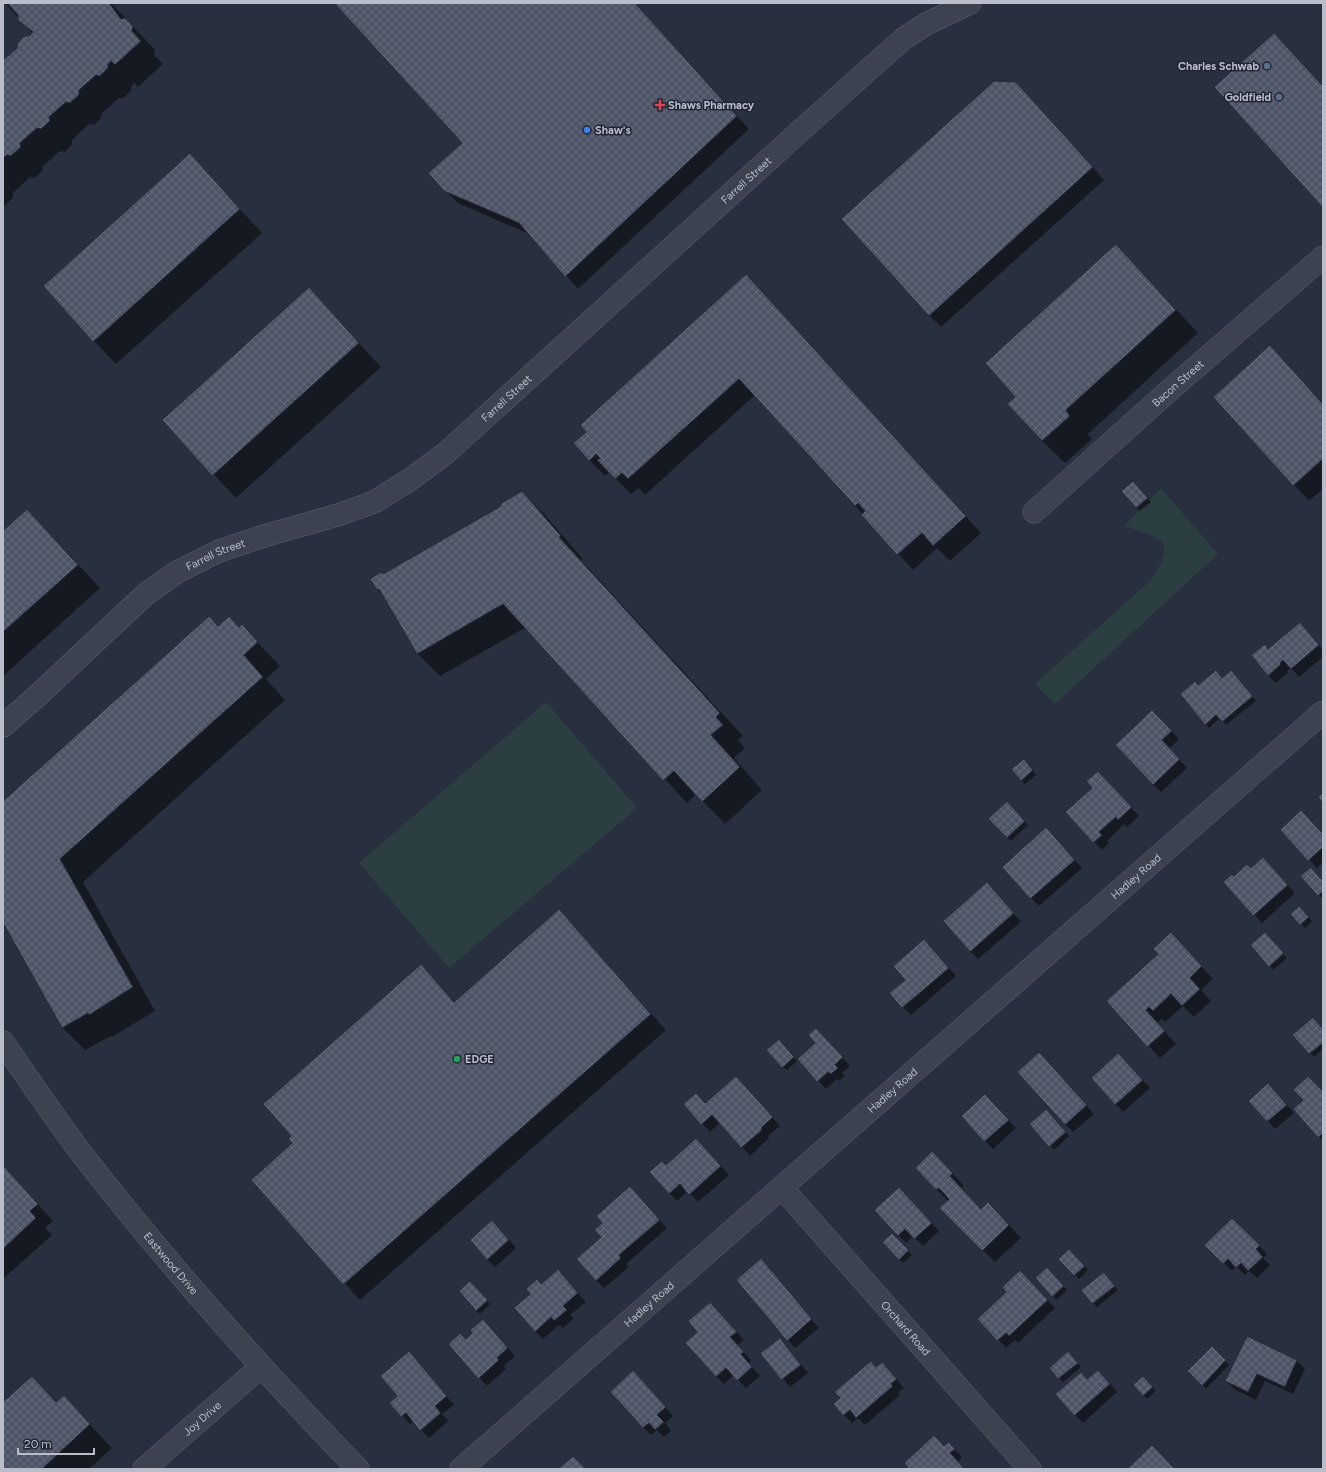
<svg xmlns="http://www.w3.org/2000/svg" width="1326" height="1472" font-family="Figtree,sans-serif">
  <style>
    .green { fill: #2b3e42 }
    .shadow { fill: #0007 }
    .building { fill: url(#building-cross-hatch); stroke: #232937 }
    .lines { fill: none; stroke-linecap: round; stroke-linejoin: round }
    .minor-casing { stroke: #5a606d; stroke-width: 23 }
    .minor { stroke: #3c4250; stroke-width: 22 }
    .service-dot { fill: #5c6f8a; stroke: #212735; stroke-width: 1.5 }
    .health-dot { fill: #e0444e; stroke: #212735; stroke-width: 1.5 }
    .shop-dot { fill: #3f7fe0; stroke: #212735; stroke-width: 1.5 }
    .leisure-dot { fill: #2e9e5b; stroke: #212735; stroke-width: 1.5 }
    .labels { text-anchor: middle; stroke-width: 3; stroke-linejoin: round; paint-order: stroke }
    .poi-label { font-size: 11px; font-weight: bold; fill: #b9beca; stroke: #212735; text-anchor: start }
    .street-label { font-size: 11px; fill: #b9beca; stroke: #212735 }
  </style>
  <defs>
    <pattern id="building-cross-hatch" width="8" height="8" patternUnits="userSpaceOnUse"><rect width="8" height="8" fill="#4c5466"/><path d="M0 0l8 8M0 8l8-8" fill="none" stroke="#646b7b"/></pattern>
  </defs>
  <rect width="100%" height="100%" fill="#283040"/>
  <path class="green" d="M1161 488 1218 554 1055 704 1035 684 1151 580C1178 538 1162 539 1124 526Z
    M546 702 637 808 449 968 359 863Z"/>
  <path class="shadow" d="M5 3H111L155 50 154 55 163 64 138 87 134 83 131 87V91L123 98H119L101 114V118L94 125 89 124 72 140V144L65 152 60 151 42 167 43 171 34 178 30 177 13 193V198L5 205H3V62L33 34Z
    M335 3H634L749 129 578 289 529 234 458 203 445 190 463 143Z
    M1274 34 1323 86V207Z
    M1028 95 1104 180 941 327 929 315Z
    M190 155 262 233 116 364 94 341Z
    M1116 245 1198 333 1088 434 1092 439 1065 463 1042 441 1017 397Z
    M746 276 981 533 950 561 937 548 913 570 755 395 645 495 638 488 631 494 609 472 605 476 589 460Z
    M309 289 381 367 236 498 163 420Z
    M1270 347 1323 403V489L1309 501 1214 397Z
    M1137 486 1151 502 1140 511 1137 508Z
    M522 492 545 515 583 559 581 560 743 736 738 740 745 748 734 758 762 790 725 824 696 794 687 803 525 628 440 676 417 653 384 596 377 589 383 575 502 506Z
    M27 510 100 588 3 676V532Z
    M1300 624 1323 650V657L1299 677 1291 668 1287 671 1288 673 1276 683 1268 675 1269 650Z
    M242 626 280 666 266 679 285 700 83 882 155 1011 112 1037 111 1036 85 1050 62 1027 3 921V802L219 627 240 628Z
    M1235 675 1256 701 1226 725 1220 718 1209 728 1206 724 1198 686Z
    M1160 719 1179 739 1169 749 1187 768 1161 792 1153 784Z
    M1027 764 1036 775 1025 784 1022 780Z
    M1106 780 1139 816 1127 827 1124 824 1107 841 1109 843 1102 850 1066 813Z
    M1007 802 1028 825 1011 841 989 819Z
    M1281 830 1323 835V862L1317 868Z
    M1054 837 1082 868 1039 906 1003 867Z
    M1271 867 1295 893 1262 923 1225 882 1251 869Z
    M1323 882V899L1319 895Z
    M995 892 1021 922 978 959 970 951Z
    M559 910 666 1030 360 1300 252 1180 293 1143 421 966 455 1002Z
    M1303 911 1312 921 1305 928 1292 914Z
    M1171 933 1213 979 1201 990 1211 1001 1194 1017 1183 1006 1165 1022 1162 1019 1157 1023 1176 1044 1160 1058 1107 1001 1160 954Z
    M1268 937 1287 958 1273 970 1270 966Z
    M932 948 956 976 911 1015 903 1007Z
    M1323 1030V1049L1314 1057 1294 1035Z
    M824 1037 850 1066 842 1073 845 1076 839 1081 837 1079 826 1089 798 1059Z
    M782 1044 797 1061 787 1070 783 1067Z
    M1047 1062 1094 1114 1073 1132 1065 1124Z
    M1126 1062 1150 1088 1123 1112 1116 1104Z
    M1268 1084 1294 1113 1275 1129 1268 1121Z
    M744 1085 780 1126 768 1136 769 1138 750 1156 720 1123 710 1132 684 1104H706Z
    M1323 1092V1141L1319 1137Z
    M993 1103 1016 1128 993 1149 985 1141Z
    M1049 1114 1069 1136 1054 1150 1030 1124Z
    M704 1147 729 1175 698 1202 688 1191 677 1201 669 1193 666 1166Z
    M944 1164 964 1186 962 1188 981 1210 1000 1215 1021 1238 995 1262 941 1208 948 1201 936 1189Z
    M3 1165 53 1221 45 1228 52 1235 3 1279Z
    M630 1187 667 1228 626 1264 629 1267 604 1288 596 1280 604 1223Z
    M906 1196 939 1231 923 1246 913 1236 906 1243 898 1235Z
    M1232 1219 1267 1254 1263 1258 1270 1265 1257 1278 1249 1271 1245 1275 1236 1266 1232 1271 1206 1245Z
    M500 1229 516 1248 495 1267 487 1259Z
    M892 1234 912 1255 903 1263 884 1242Z
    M1069 1250 1088 1270 1079 1279 1060 1259Z
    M769 1268 819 1328 795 1348 788 1340Z
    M1051 1272 1067 1290 1056 1300 1053 1296Z
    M1107 1277 1118 1290 1097 1307 1082 1290Z
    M566 1279 586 1302 570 1315 574 1318 563 1328 559 1325 543 1339 535 1331 542 1285Z
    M1028 1279 1055 1308 1018 1343 1015 1340 1006 1348 979 1319Z
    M474 1286 490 1304 480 1314 476 1310Z
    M717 1311 744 1340 737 1345 751 1360 748 1363 760 1376 746 1388 734 1375 724 1384 716 1376 699 1332Z
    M491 1328 515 1356 504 1366 506 1369 487 1386 449 1344 466 1340Z
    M780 1339 808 1373 790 1387 762 1354Z
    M1212 1348 1229 1365 1206 1389 1189 1371Z
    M1072 1356 1081 1367 1063 1382 1050 1368Z
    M417 1361 454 1405 442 1414 448 1421 429 1438 413 1421 410 1424 391 1403 399 1396Z
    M1297 1361 1305 1369 1293 1394 1265 1381 1256 1400 1234 1389 1226 1381Z
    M877 1368 890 1371 904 1388 898 1392 900 1395 865 1425 858 1418 852 1423 844 1415 841 1398Z
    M32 1377 57 1402 64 1397 112 1448 89 1469H3V1404Z
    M1143 1377 1156 1391 1147 1399 1134 1385Z
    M1106 1379 1117 1392 1083 1423 1075 1415Z
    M641 1380 673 1416 665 1423 671 1431 664 1437 657 1430 651 1435 644 1428Z
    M949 1443 962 1457 958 1462 964 1469H911Z"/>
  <path class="building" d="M7 3H109L121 19 125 18 133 26 132 31 141 41 115 65 111 61 108 64V68L100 76 96 75 79 90V95L70 103 66 102 49 117 50 121 41 129 37 128 20 143 21 147 11 156 7 155 3 158V60L17 48V44L24 36H29L33 32 18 20V15Z
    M334 3H635L737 116 565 277 519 223 444 191 428 173 462 143Z
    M1274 33 1323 86V208L1214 87Z
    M994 81 1016 82 1093 167 929 316 841 219Z
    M190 153 240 209 93 342 43 286Z
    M1116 244 1176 310 1066 410 1070 416 1042 441 1007 404 1015 397 985 363Z
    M746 274 966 516 933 546 922 533 897 555 861 515 865 511 858 503 855 506 739 379 628 479 622 473 615 479 597 460 600 458 596 454 589 461 573 443 586 432 580 425Z
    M309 287 359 343 212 476 162 420Z
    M1270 345 1323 404V459L1293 486 1213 397Z
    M1133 481 1148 498 1136 508 1121 491Z
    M522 491 561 536 559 537 720 713 716 717 723 725 711 735 740 767 702 802 674 771 663 781 503 604 417 654 379 589 377 590 370 579 381 572 383 574 501 506 500 504Z
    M27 509 78 565 3 632V531Z
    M209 616 218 626 229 616 239 627 242 624 258 642 244 655 263 677 60 859 133 987 89 1015 88 1013 62 1028 3 923V801Z
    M1300 622 1319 645 1291 669 1283 660 1280 663 1281 664 1268 676 1251 655 1265 644 1268 649Z
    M1216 670 1222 678 1231 670 1253 696 1222 722 1216 715 1205 725 1180 694 1195 681 1198 685Z
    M1152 710 1172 731 1162 740 1180 759 1153 785 1115 745Z
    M1024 759 1033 770 1021 781 1011 769Z
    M1098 771 1132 807 1118 820 1116 817 1099 832 1102 835 1093 843 1065 812 1092 788 1086 781Z
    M1323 792V803L1318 797Z
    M1007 801 1025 821 1007 838 988 819Z
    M1301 810 1323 834V847L1308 861 1280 830Z
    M1046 827 1075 860 1030 899 1002 867Z
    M1263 857 1288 885 1253 916 1223 882 1232 874 1234 876 1247 864 1251 868Z
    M1311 867 1323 881V891L1318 896 1300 876Z
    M987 882 1014 913 970 952 943 921Z
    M1299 906 1309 917 1300 925 1290 914Z
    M559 909 651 1014 343 1285 251 1180 292 1143 288 1139 291 1136 263 1104 421 964 454 1002Z
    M1171 932 1202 966 1190 978 1200 989 1182 1006 1171 994 1153 1011 1149 1007 1146 1010 1165 1031 1147 1047 1106 1001 1158 954 1153 949Z
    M1265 932 1284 953 1269 967 1250 945Z
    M924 939 949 968 902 1008 889 993 905 980 893 966Z
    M1313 1017 1323 1029V1043L1309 1054 1292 1035Z
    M816 1028 843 1057 835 1065 838 1068 831 1074 828 1072 817 1082 797 1059 815 1043 808 1035Z
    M779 1039 794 1057 782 1068 766 1050Z
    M1039 1052 1087 1105 1065 1125 1017 1072Z
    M1118 1053 1143 1080 1115 1105 1091 1078Z
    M736 1076 773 1117 761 1128 762 1130 741 1148 712 1115 701 1125 683 1104 696 1093 705 1103Z
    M1308 1076 1323 1091V1133L1318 1138 1293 1109 1303 1100 1293 1090Z
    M1268 1083 1287 1105 1267 1122 1248 1101Z
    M985 1094 1009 1120 984 1142 961 1116Z
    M1046 1109 1066 1132 1049 1147 1029 1124Z
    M696 1138 721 1166 689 1195 680 1184 669 1194 649 1172 662 1161 666 1165Z
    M932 1151 953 1173 950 1176 981 1209 988 1202 1009 1225 982 1251 939 1208 949 1199 939 1188 936 1190 915 1168Z
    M3 1165 38 1204 30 1211 36 1218 3 1249Z
    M630 1186 660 1220 619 1255 621 1258 596 1281 576 1259 601 1237 594 1230 602 1223 596 1216Z
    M899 1187 932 1223 914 1239 905 1229 898 1236 874 1210Z
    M1232 1218 1260 1245 1256 1249 1263 1257 1248 1271 1241 1263 1236 1268 1228 1259 1223 1264 1204 1245Z
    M492 1220 509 1240 487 1260 470 1240Z
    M892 1233 909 1250 899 1260 882 1242Z
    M1069 1249 1085 1266 1074 1276 1058 1259Z
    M761 1258 812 1319 787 1341 736 1280Z
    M1047 1267 1064 1286 1052 1297 1035 1278Z
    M558 1269 578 1293 563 1306 567 1310 554 1321 551 1317 535 1332 514 1308 530 1294 526 1289 537 1279 541 1284Z
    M1020 1270 1048 1300 1009 1336 1006 1333 997 1341 977 1319 1006 1292 1002 1287Z
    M1104 1272 1115 1286 1092 1304 1081 1290Z
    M470 1281 488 1300 476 1311 459 1291Z
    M710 1302 737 1332 730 1337 744 1352 741 1354 752 1367 737 1381 726 1368 716 1377 685 1343 697 1332 688 1321Z
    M483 1319 508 1348 497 1358 499 1360 478 1379 448 1344 460 1333 466 1339 472 1333 470 1330Z
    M1247 1336 1297 1360 1285 1387 1257 1374 1248 1392 1225 1381Z
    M780 1338 801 1365 781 1380 760 1353Z
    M1212 1346 1226 1360 1202 1386 1187 1371Z
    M409 1351 447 1396 435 1406 441 1413 420 1431 406 1413 401 1417 389 1403 397 1396 380 1376Z
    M1068 1351 1078 1363 1058 1379 1049 1368Z
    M871 1361 876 1367 882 1362 897 1379 891 1384 893 1386 856 1418 850 1410 843 1416 833 1404 840 1398 834 1392Z
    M633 1370 666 1407 657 1415 664 1422 655 1430 649 1423 643 1428 610 1392Z
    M1098 1370 1110 1384 1074 1416 1055 1394 1081 1372 1087 1379Z
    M32 1376 56 1402 64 1395 90 1424 42 1469H3V1402Z
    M1143 1376 1153 1387 1143 1396 1133 1385Z
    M934 1435 944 1446 949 1442 955 1449 950 1453 964 1468 963 1469H909L904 1463Z
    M1152 1445 1175 1469H1127Z
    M573 1456 586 1469H558Z"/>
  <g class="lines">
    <defs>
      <g id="minor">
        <path id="s1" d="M1034 512 1172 388 1323 257"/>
        <path id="s2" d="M3 726 35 698 146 594 177 572 219 551 264 536 338 515 374 502 411 479 446 453 798 133 903 39 926 24 970 3"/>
        <path id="s3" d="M3 1042C30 1081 56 1120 85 1158 170 1267 262 1370 358 1469"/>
        <path id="s4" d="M782 1188 1030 1469"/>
        <path id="s5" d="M144 1469 261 1367"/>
        <path id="s6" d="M461 1469 1323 712"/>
      </g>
    </defs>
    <use href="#minor" class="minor-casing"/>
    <use href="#minor" class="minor"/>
  </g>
  <g class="service-dot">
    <circle cx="1267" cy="66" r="4"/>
    <circle cx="1279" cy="97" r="4"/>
  </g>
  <path class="health-dot" d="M658 99h4v4h4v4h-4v4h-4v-4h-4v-4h4z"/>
  <circle class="shop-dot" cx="587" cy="130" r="4"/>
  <circle class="leisure-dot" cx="457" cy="1059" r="4"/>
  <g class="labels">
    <g class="poi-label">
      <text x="1259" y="70" text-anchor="end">Charles Schwab</text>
      <text x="1271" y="101" text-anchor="end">Goldfield</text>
      <text x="668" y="109">Shaws Pharmacy</text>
      <text x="595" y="134">Shaw's</text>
      <text x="465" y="1063">EDGE</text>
    </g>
    <g class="street-label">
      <text dy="4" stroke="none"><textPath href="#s2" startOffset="935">Farrell Street</textPath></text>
      <text dy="4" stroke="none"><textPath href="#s1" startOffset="193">Bacon Street</textPath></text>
      <text dy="4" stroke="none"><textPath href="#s2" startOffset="611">Farrell Street</textPath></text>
      <text dy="4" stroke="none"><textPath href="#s2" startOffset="275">Farrell Street</textPath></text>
      <text dy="4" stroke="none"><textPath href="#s6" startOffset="898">Hadley Road</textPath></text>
      <text dy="4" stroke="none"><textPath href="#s6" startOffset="574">Hadley Road</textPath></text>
      <text dy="4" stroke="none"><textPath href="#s3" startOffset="278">Eastwood Drive</textPath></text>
      <text dy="4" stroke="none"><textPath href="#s6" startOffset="250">Hadley Road</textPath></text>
      <text dy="4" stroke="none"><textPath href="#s4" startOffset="187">Orchard Road</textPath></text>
      <text dy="4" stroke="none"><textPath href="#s5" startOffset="77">Joy Drive</textPath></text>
    </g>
  </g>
  <rect width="1326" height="1472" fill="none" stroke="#b9beca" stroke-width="8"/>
  <path d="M18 1448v6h76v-6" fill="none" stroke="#b9beca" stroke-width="2"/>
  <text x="24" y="1448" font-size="12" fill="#b9beca" stroke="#212735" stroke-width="3" paint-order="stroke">20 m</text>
</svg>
